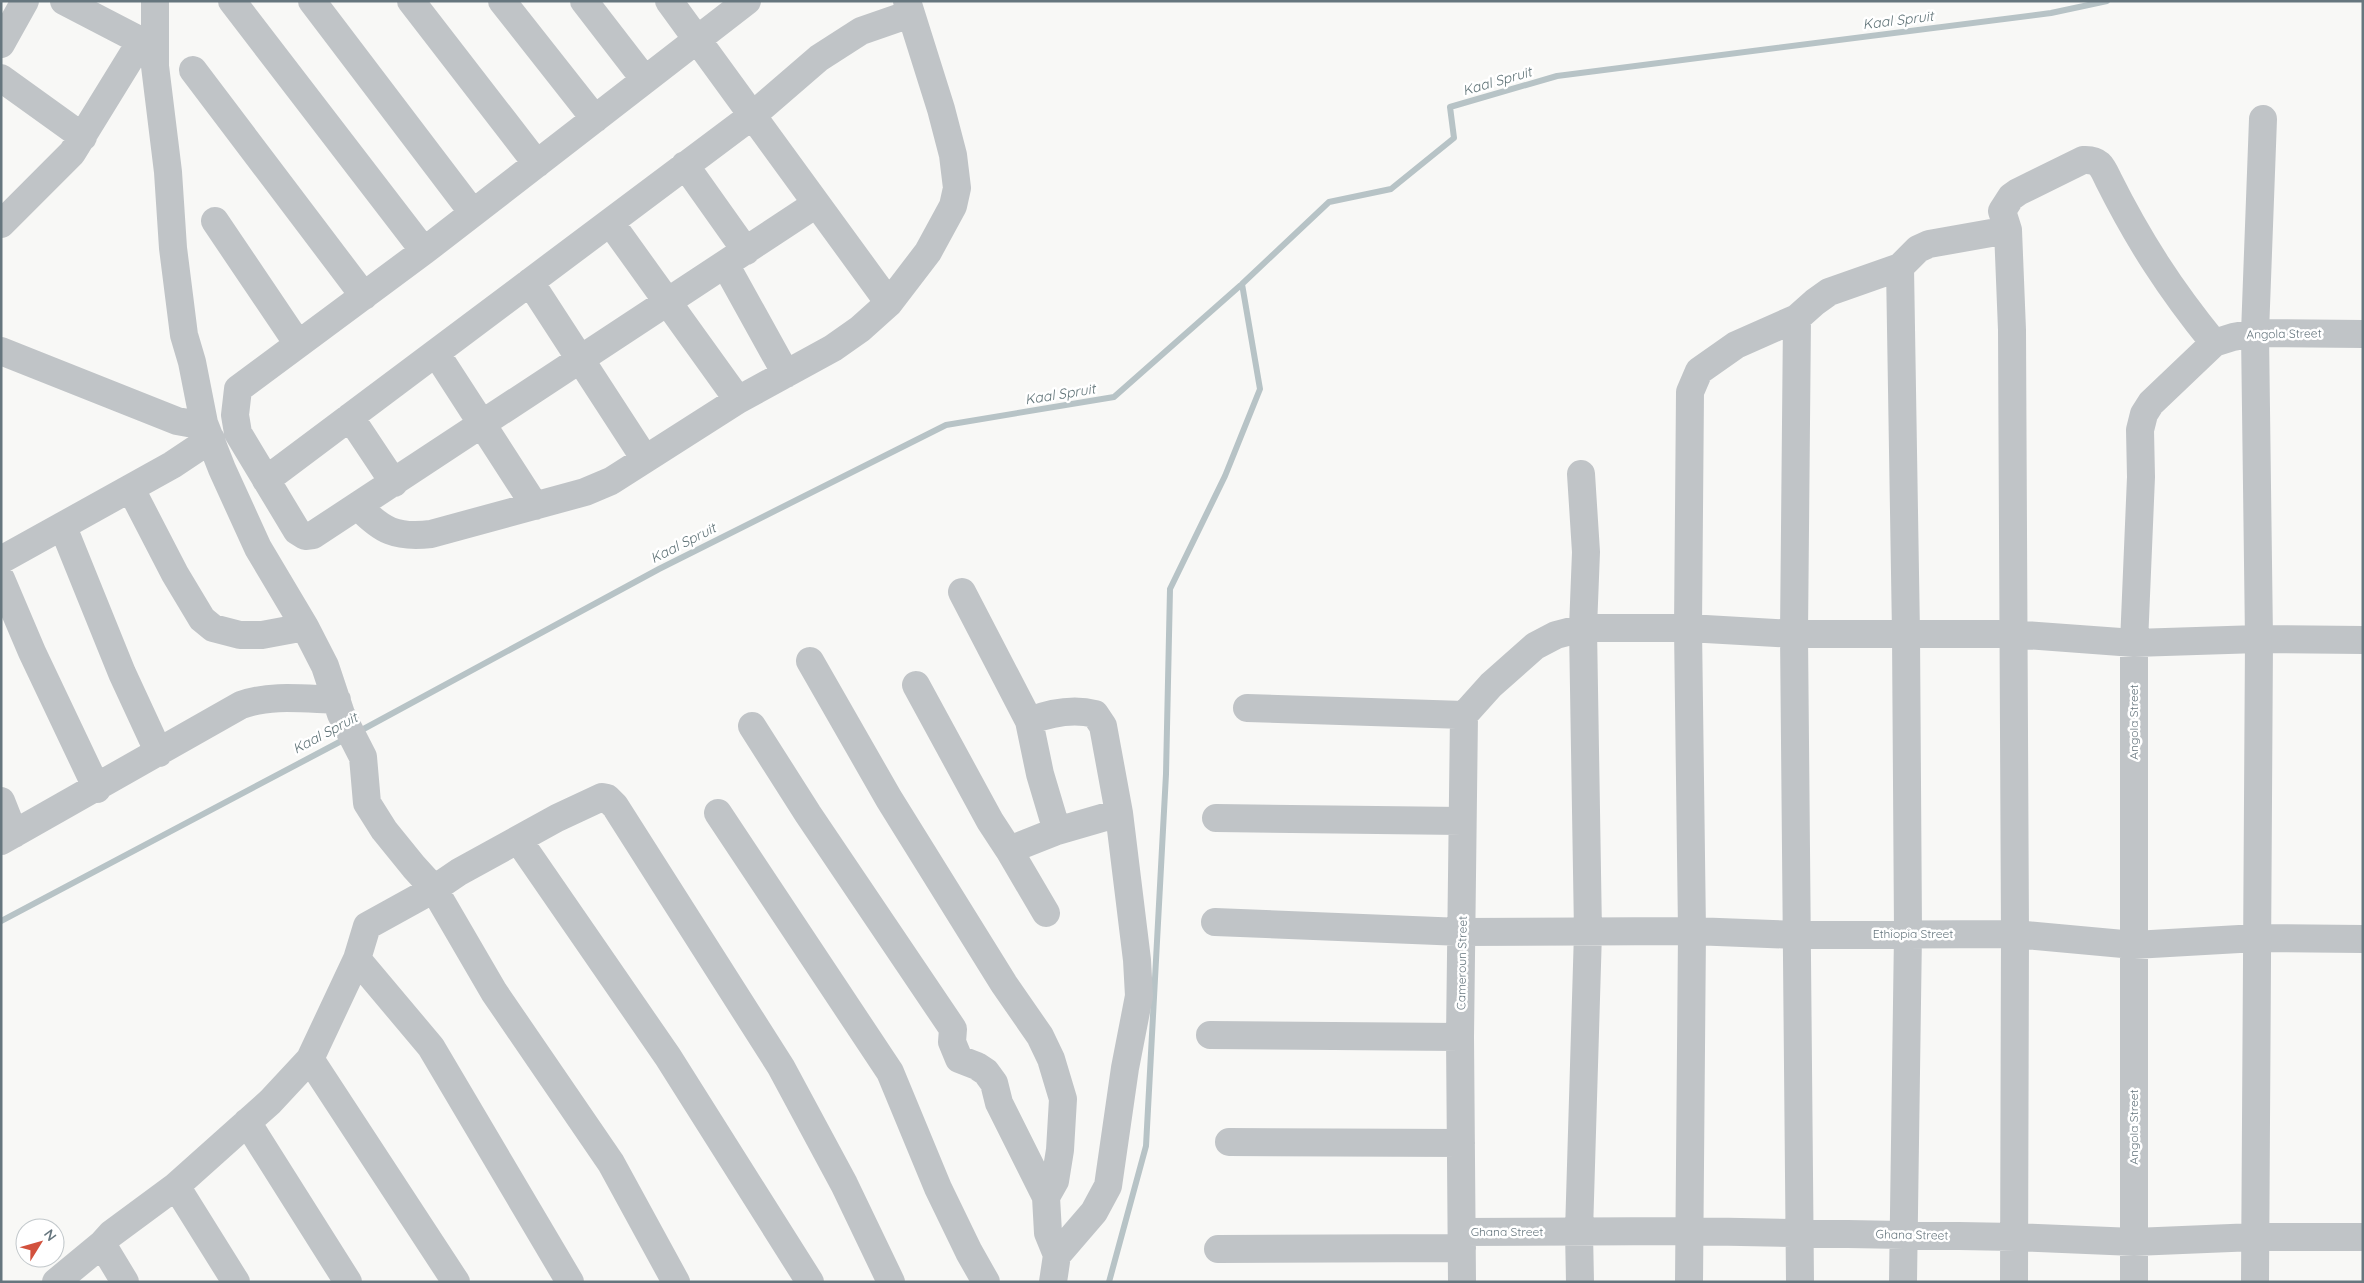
<svg xmlns="http://www.w3.org/2000/svg" width="2364" height="1283" font-family="Quicksand,sans-serif">
  <style>
    .lines { fill: none; stroke-linecap: round; stroke-linejoin: round }
    .stream { stroke: #b7c3c6; stroke-width: 6 }
    .minor { stroke: #c0c4c7; stroke-width: 28 }
    .labels { text-anchor: middle; stroke-width: 5; stroke-linejoin: round; paint-order: stroke }
    .street-label { font-size: 12px; fill: #66767e; stroke: #fff }
    .water-label { font-size: 14px; font-style: italic; fill: #617478; stroke: #fff }
  </style>
  <rect width="100%" height="100%" fill="#f8f8f6"/>
  <g class="lines">
    <path class="stream" d="M358 732 659 569 946 425 1114 397 1242 284 1329 202 1391 189 1454 138 1450 107 1557 76 2051 13 2107 1
      M1 921 347 738
      M1109 1282 1146 1146 1166 774 1170 589 1225 476 1260 389 1242 284"/>
    <path class="minor" d="M64 1 141 41 154 42
      M232 1 424 251
      M312 1 473 213
      M411 1 537 164
      M502 1 595 119
      M584 1 645 80
      M669 1 889 303
      M747 1 424 251 238 389 235 415 238 433 297 531 305 536 313 535 816 204
      M1 44 25 1
      M193 70 364 296
      M1 78 83 137
      M685 165 746 251
      M215 221 298 344
      M610 222 738 400
      M1 224 72 153 141 41
      M2008 230 2012 330 2015 934 2014 1282
      M725 264 786 374
      M1900 267 1906 634 1908 933 1903 1282
      M530 282 645 459
      M1797 318 1794 634 1800 1282
      M1 351 177 421 188 423H204L192 362 184 335 173 248 168 172 155 66V1
      M436 353 535 506
      M350 417 394 483
      M266 480 753 115 819 58 861 31 910 14
      M131 489 175 574 202 619 213 628 240 635H262L305 627
      M358 506C382 531 396 538 431 534L585 492 611 481 738 400 833 348 860 329 889 303 928 252 953 206 957 188 953 155 941 109 907 1
      M63 527 122 673 159 753
      M1 560 172 465 211 439
      M1 579 32 652 97 789
      M962 592 1029 721C1050 713 1072 708 1095 714L1103 726 1119 813 1137 960 1139 996 1125 1068 1108 1186 1094 1212 1057 1255 1053 1282
      M810 661 889 799 1004 984 1040 1036 1051 1059 1063 1099 1060 1150 1055 1181 1046 1197
      M916 685 990 821 1009 850 1057 831
      M1247 708 1464 715
      M1029 721 1040 774 1057 831 1119 813
      M752 726 808 814 953 1029 952 1042 959 1059 977 1066 986 1072 994 1083 999 1103 1046 1197 1048 1233 1057 1255
      M1 801 14 834
      M718 813 890 1072 938 1188 969 1252 986 1282
      M1216 818 1462 821
      M1 841 241 705C271 694 305 699 337 700
      M519 841 668 1057 810 1282
      M1009 850 1046 913
      M1215 922 1462 932 1692 931 1796 935 2015 934 2134 945 2257 938 2363 939
      M357 959 431 1047 570 1282
      M1210 1035 1460 1037
      M310 1059 456 1282
      M247 1122 348 1282
      M1229 1142 1461 1143
      M176 1186 236 1282
      M1462 1232 1689 1231 2015 1237 2134 1242 2255 1237H2363
      M1218 1249 1462 1248
      M56 1282 102 1244
      M125 1282 102 1244 111 1234 176 1186 270 1102 310 1059 357 959 367 926 434 889 414 867 384 830 367 803 363 757 341 714 325 666 305 627 258 548 222 469 204 423
      M676 1282 611 1163 494 992 434 889 459 872 557 818 602 797 607 798 615 806 781 1067 844 1184 891 1282
      M1462 1282 1460 1037 1464 715 1491 685 1535 646 1556 635 1583 628H1688L1794 634H2012L2134 643 2259 639 2363 640
      M1580 1282 1579 1232 1588 932 1583 628 1586 552 1581 474
      M1689 1282 1692 931 1688 628 1690 392 1699 371 1736 345 1797 318 1815 302 1829 292 1900 267 1918 249 1929 244 2008 230 2002 211 2011 197 2018 192 2083 160C2099 159 2102 166 2108 179 2139 241 2170 289 2214 343
      M2134 1282V643L2141 477 2140 430 2144 414 2151 403 2214 343 2233 337 2255 333 2363 334
      M2255 1282 2259 639 2255 333 2263 119"/>
  </g>
  <g class="labels">
    <g class="street-label">
      <text transform="translate(2284 334) rotate(-1)" y="4">Angola Street</text>
      <text transform="translate(2134 722) rotate(-90)" y="4">Angola Street</text>
      <text x="1913" y="938">Ethiopia Street</text>
      <text transform="translate(1462 963) rotate(-89)" y="4">Cameroun Street</text>
      <text transform="translate(2134 1127) rotate(-90)" y="4">Angola Street</text>
      <text x="1507" y="1236">Ghana Street</text>
      <text transform="translate(1912 1235) rotate(1)" y="4">Ghana Street</text>
    </g>
    <g class="water-label">
      <text transform="translate(1898 20) rotate(-7)" y="5">Kaal Spruit</text>
      <text transform="translate(1497 81) rotate(-16)" y="5">Kaal Spruit</text>
      <text transform="translate(1060 394) rotate(-9)" y="5">Kaal Spruit</text>
      <text transform="translate(683 543) rotate(-27)" y="5">Kaal Spruit</text>
      <text transform="translate(325 733) rotate(-28)" y="5">Kaal Spruit</text>
    </g>
  </g>
  <rect width="2364" height="1283" fill="none" stroke="#66767e" stroke-width="5"/>
  <g transform="translate(40 1243) rotate(53)"><circle r="24" fill="#ffffff" stroke="#c2c8cb"/>
  <path d="M0-4L9 19L0 12L-9 19Z" fill="#d2513d"/>
  <text y="-8" font-size="14" font-weight="bold" text-anchor="middle" fill="#66767e">N</text>
  </g>
</svg>
